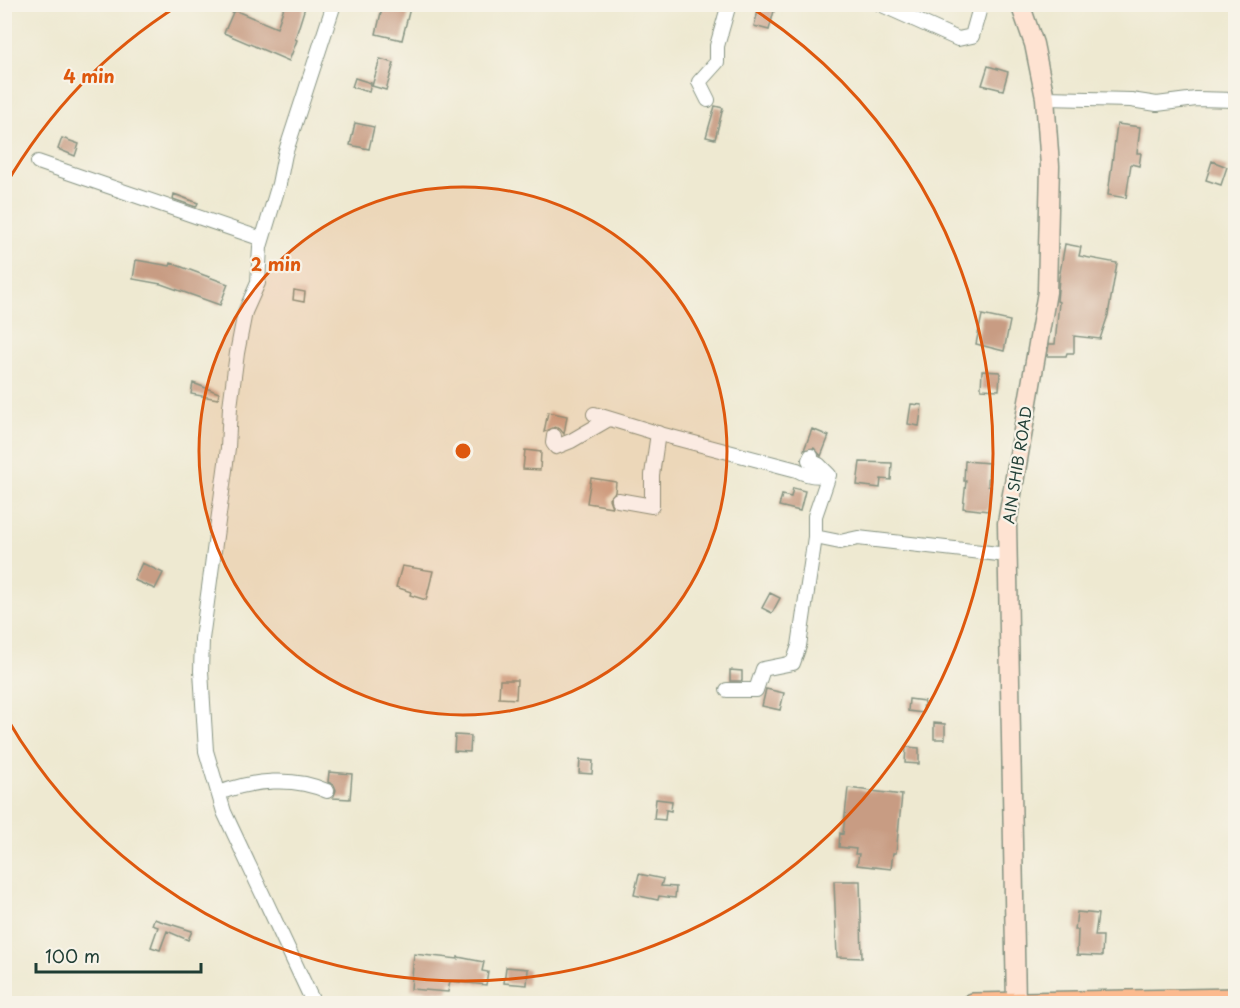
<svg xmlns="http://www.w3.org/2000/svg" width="1240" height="1008" font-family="'Playpen Sans',sans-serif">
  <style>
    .building { fill: #c89c83 }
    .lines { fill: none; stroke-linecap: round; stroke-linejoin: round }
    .minor-casing { stroke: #869382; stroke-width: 16 }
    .secondary-casing { stroke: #869382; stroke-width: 21 }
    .primary-casing { stroke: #869382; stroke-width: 24 }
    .minor { stroke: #fff; stroke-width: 14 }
    .secondary { stroke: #fee3d2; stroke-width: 18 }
    .primary { stroke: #fcba8e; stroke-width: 21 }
    .ring { fill: none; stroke: #de580e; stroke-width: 3 }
    .labels { text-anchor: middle; stroke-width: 4.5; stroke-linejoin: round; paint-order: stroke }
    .street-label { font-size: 15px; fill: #1f3d34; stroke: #f7f3e8 }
    .centre { fill: #de580e; stroke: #f7f3e8; stroke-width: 3 }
    .ring-label { font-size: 18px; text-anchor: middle; font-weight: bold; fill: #de580e; stroke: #f7f3e8; stroke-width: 4.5; stroke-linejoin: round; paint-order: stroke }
  </style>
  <rect width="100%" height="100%" fill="#f7f3e8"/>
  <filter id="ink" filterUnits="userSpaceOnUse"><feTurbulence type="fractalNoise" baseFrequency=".0167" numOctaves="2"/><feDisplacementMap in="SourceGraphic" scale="12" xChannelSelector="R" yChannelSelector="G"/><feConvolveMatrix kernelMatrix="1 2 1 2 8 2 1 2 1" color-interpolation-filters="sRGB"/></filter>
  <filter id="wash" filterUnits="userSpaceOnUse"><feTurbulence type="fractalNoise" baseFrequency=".008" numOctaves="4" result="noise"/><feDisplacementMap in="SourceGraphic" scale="24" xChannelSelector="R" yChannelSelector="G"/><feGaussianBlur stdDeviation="1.35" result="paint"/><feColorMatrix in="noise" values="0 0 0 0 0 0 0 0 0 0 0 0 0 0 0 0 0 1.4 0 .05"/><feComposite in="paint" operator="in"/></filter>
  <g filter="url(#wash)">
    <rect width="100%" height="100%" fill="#eee9d1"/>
    <g id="blocks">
      <path class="building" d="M285 4H306L295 39 297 40 289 61 224 33 234 10 277 28Z
        M383 4H411L402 40 376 34Z
        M760 4 775 7 769 30 754 26Z
        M380 59 394 63 386 90 372 86Z
        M988 66 1008 72 1003 90 982 85Z
        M355 78 371 83 369 92 352 87Z
        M715 106 723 108 715 139 706 137Z
        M355 123 374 127 369 149 350 145Z
        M1117 124 1140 127 1137 153H1141L1139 166 1131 164 1126 198 1108 195Z
        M62 138 79 144 75 156 58 149Z
        M1212 161 1227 167 1221 185 1206 180Z
        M174 194 198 203 196 207 173 199Z
        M1065 244 1081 247 1079 256 1117 263 1108 315 1100 339 1074 336V353H1067L1066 356H1047L1049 344H1055L1059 302 1057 301 1059 278Z
        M136 260 170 266 171 263 228 284 220 305 161 284 133 279Z
        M294 290 305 292 304 302 293 300Z
        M982 315 1010 321 1004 351 976 344Z
        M982 371 1000 372 999 390 981 389Z
        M193 383 219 393 218 399 191 394Z
        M911 404 922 405 919 426 908 424Z
        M548 412 567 416 564 434 560 429 555 427 544 432Z
        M812 429 829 436 821 456 814 448 804 450Z
        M525 450 541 452 540 470 523 469Z
        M965 461 989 463 988 486 991 487 988 511 963 508 966 481H964Z
        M860 462 892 463 891 480 881 479 880 488 857 485Z
        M591 478 616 482 615 492 609 499 612 507 587 503Z
        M793 488 805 491 800 511 779 506 782 495 791 497Z
        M142 563 163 573 155 589 134 580Z
        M402 566 433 571 426 600 410 595 411 592 396 587Z
        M770 593 780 598 772 613 762 608Z
        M730 670 742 671V681H730Z
        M500 680H517L516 699 499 698Z
        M766 689 784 693 780 710 762 706Z
        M909 699 924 701 923 713 908 711Z
        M934 723 945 724V739H934Z
        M455 735 471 736 470 752 454 751Z
        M906 747 919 748V764L905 763Z
        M580 760 593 761 592 774 579 773Z
        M329 772 352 774 350 799 333 798 336 790 334 785 328 782Z
        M848 788 902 795 896 853H893L891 869 857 865 859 854H855L856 849 839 847 840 833 843 834Z
        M656 799 672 801 671 811 666 810 665 820 654 819Z
        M639 874 663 879 661 886 676 887 675 898 659 896 658 900 634 895Z
        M834 881H860L862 958 837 957Z
        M1077 912 1098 914 1095 936H1103L1102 956 1077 955 1078 930H1075Z
        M154 919 192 931 188 940 167 931 160 950 151 947 158 927 152 925Z
        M414 954 458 959V957L484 962 482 971 488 972 486 985 450 981 448 992 411 989Z
        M506 967 528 969 527 985 504 983Z"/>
    </g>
  </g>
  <g filter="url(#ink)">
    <use href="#blocks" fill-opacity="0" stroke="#869382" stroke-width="1.5"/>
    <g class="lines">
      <defs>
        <path id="minor" d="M880 4 958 39 972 36 981 4
          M1045 98 1131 100 1157 104 1196 99 1236 100
          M708 100 699 82 717 62V46L729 4
          M38 162 262 239
          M594 414 660 434 797 470C807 476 817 477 829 475
          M554 436 553 443 556 447 571 441 609 419
          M811 456 809 460 819 465 829 475 815 516V537
          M618 500 652 506V475L658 433
          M727 690H756L763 669 793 663 799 646 815 537 840 542 858 538 1007 555
          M219 793C253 780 294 776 327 791
          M314 1004 224 812 206 751 201 671 202 639 228 448 230 407 237 353 245 312 258 283 260 247 279 184 285 154 334 4"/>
        <path id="secondary" d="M1016 1003 1007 523 1047 292 1050 166 1045 98 1034 44 1020 4"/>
        <path id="primary" d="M973 1004 1236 999"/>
      </defs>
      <use href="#minor" class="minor-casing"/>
      <use href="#secondary" class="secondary-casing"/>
      <use href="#primary" class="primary-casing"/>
      <use href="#minor" class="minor"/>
      <use href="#secondary" class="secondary"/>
      <use href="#primary" class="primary"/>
    </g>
  </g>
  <circle cx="463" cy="451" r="264" fill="#de580e" fill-opacity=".12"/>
  <g class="ring">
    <circle cx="463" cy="451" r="264"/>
    <path d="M5 186A529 529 0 0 1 179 5M747 5A529 529 0 1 1 5 715"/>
  </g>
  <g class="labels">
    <g class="street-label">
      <text transform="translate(1018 465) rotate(-81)" y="5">AIN SHIB ROAD</text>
    </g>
  </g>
  <circle cx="463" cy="451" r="9" class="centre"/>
  <g class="ring-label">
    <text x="89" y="83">4 min</text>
    <text x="276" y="271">2 min</text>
  </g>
  <rect width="1240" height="1008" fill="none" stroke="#f7f3e8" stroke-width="24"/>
  <path d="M36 963v9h165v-9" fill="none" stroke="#1f3d34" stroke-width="3"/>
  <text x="45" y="963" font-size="18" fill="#1f3d34" stroke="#f7f3e8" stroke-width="4.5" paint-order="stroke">100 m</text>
</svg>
